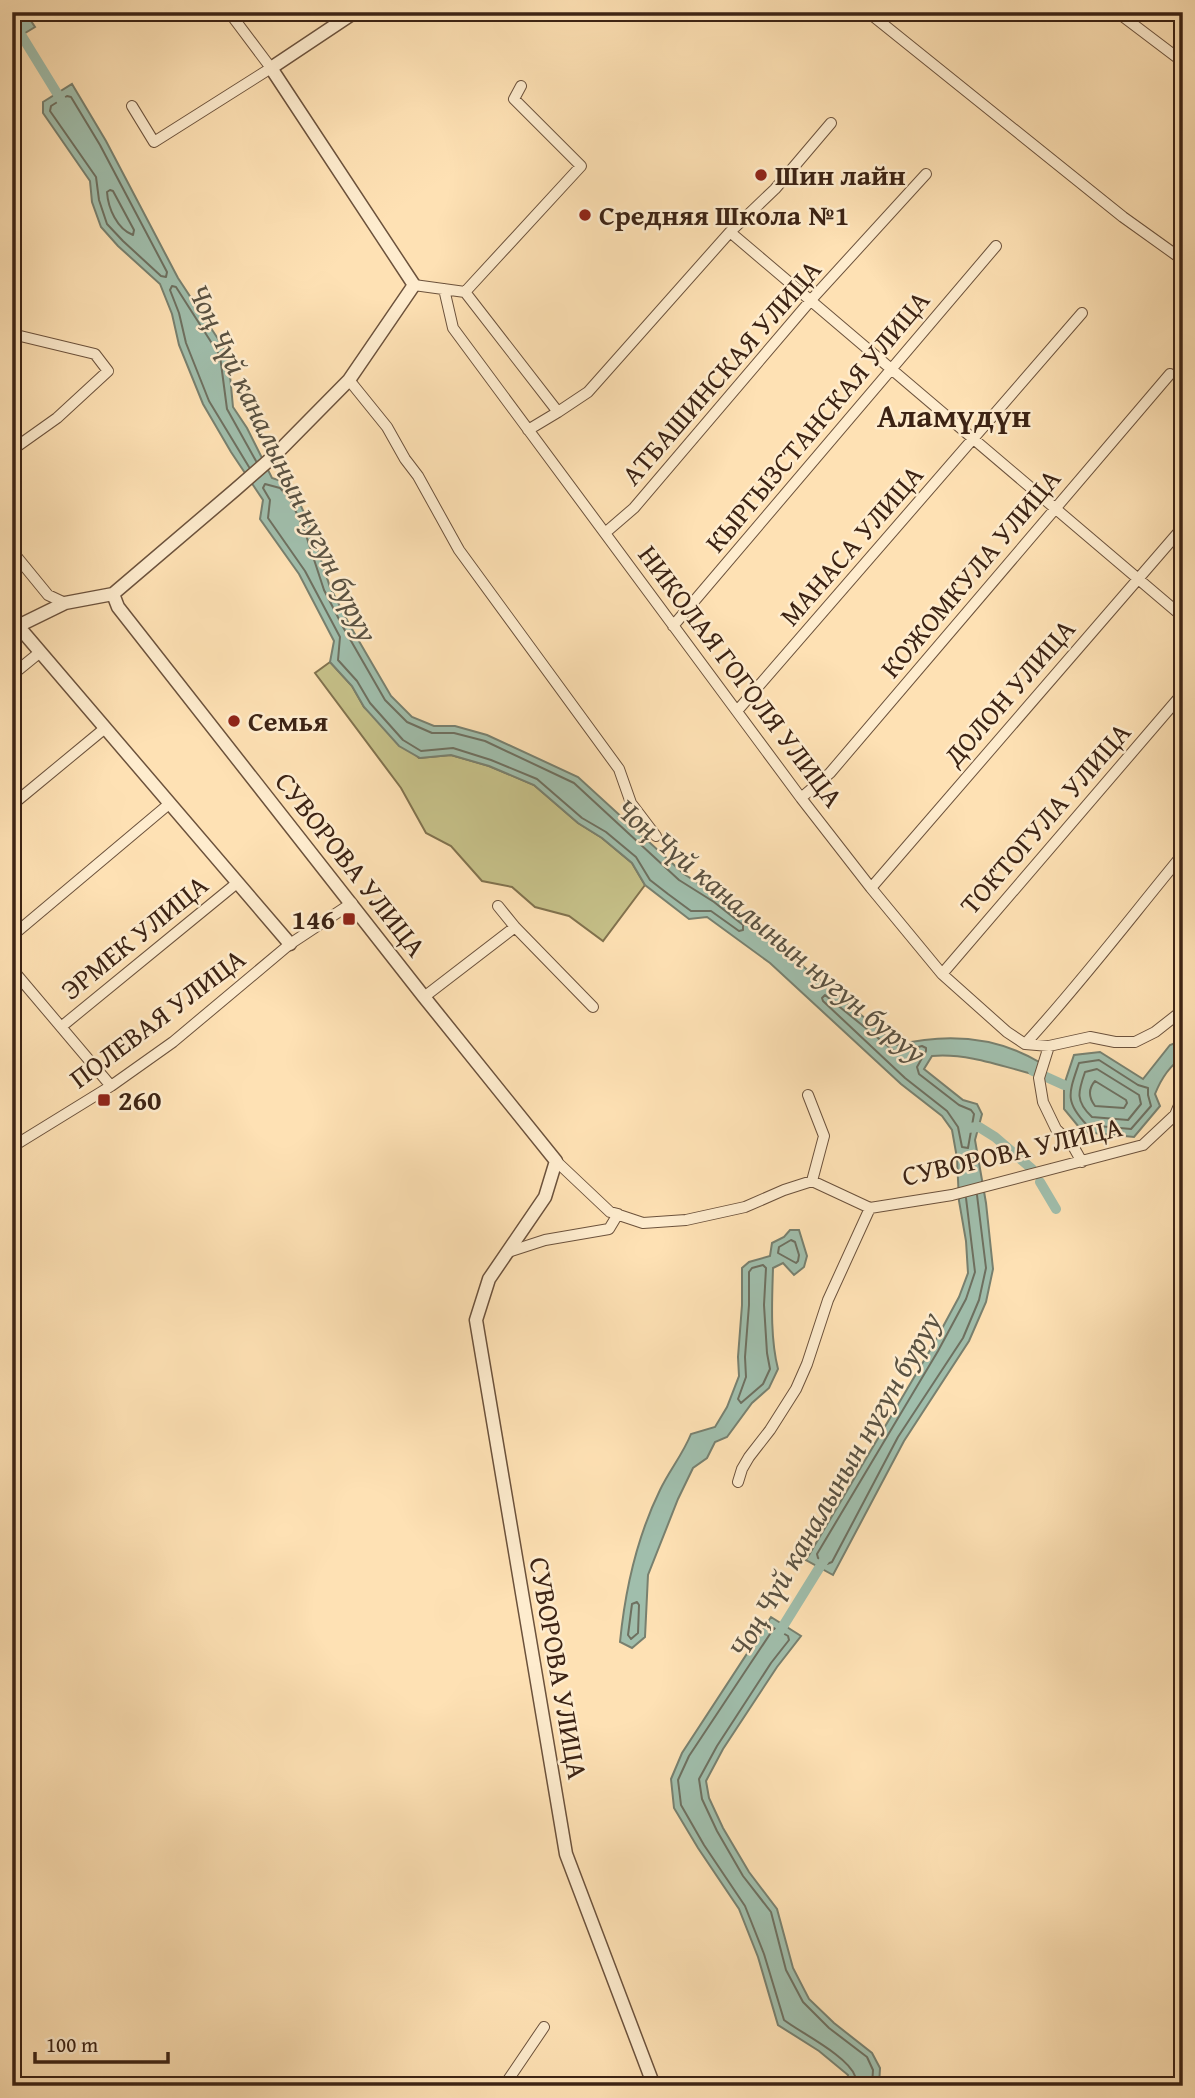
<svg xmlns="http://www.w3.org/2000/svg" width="1195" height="2098" font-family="'Gentium Book Plus',serif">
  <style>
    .green { fill: #c6c189; stroke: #81724e; stroke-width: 2 }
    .water { fill: #a0beac; stroke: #78806f; stroke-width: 2 }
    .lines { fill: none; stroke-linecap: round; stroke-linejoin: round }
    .shore { stroke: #6e7060; stroke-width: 2 }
    .canal { stroke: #a0beac; stroke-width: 10 }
    .minor-casing { stroke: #6c523c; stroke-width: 12 }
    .tertiary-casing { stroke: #6c523c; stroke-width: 15 }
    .minor { stroke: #feecce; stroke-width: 10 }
    .tertiary { stroke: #feecce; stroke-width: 12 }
    .poi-dot { fill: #8f2418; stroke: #feecce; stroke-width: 2.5 }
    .labels { text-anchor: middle; stroke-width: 5; stroke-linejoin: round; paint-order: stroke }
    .poi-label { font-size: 28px; font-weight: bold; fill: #3c2314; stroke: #feecce; text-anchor: start }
    .street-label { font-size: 28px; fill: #3c2314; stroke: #feecce }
    .water-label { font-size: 30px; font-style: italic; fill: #5a5242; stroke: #feecce }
    .quarter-label { font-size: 32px; font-weight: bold; fill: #3c2314; stroke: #feecce }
  </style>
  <rect width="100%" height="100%" fill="#fee1b4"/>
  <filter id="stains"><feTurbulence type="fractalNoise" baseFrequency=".00286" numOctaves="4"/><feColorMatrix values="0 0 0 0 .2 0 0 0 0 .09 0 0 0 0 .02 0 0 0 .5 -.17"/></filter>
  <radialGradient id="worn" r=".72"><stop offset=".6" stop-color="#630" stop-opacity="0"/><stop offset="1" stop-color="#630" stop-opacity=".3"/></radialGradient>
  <path class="green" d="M330 662 352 686 364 707 419 758 451 755 489 766 534 785 578 823 602 838 632 863 645 885 603 941 569 916 535 907 512 887 482 881 451 846 426 833 401 788 315 673Z"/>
  <path class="water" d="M12 12H25L35 27 12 41Z
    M72 84 106 141 178 278 228 354 233 407 247 428 272 478 284 482 296 495 310 526 330 587 349 624 391 696 412 717 434 726H455L487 735 578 777 684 874 718 896 749 921 897 1045C947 1033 996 1036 1041 1063L1036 1075C1001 1066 968 1053 932 1056L924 1069 963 1100 977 1104 982 1114 975 1140 986 1203 993 1269 986 1302 969 1341 904 1441 833 1575 806 1560 932 1347 959 1297 968 1273 966 1241 959 1201 957 1158 952 1130 942 1116 901 1084 770 963 707 917 689 919 645 885 632 863 602 838 578 823 534 785 489 766 451 755 420 758 399 746 364 707 352 686 330 662 334 641 299 574 260 519 263 500 231 452 203 404 179 345 172 314 160 284 118 246 101 227 92 202 90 181 43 113V102Z
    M1183 1040V1057C1169 1066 1161 1079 1155 1094L1160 1106 1134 1137 1083 1132 1064 1109V1085L1074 1055 1100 1052 1143 1079 1170 1045Z
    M790 1230H799L807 1256 804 1267 794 1275 783 1263 773 1268C772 1301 770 1337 778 1369L769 1388 752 1403 727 1437 715 1442 707 1458 693 1468 678 1499 648 1575 645 1637 632 1648 620 1642C625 1591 637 1537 660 1490 669 1471 683 1454 691 1434L715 1427 727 1407 739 1376 738 1357 742 1305V1268L749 1262 770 1256 772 1243 784 1237Z
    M771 1617 801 1636 777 1667 723 1749 706 1781 709 1798 723 1828 749 1872 777 1909 793 1968 809 1999 834 2023 872 2053 880 2068 879 2086H844L848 2075 819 2051 778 2025 758 1957 739 1909 698 1848 674 1808 671 1779 682 1753Z"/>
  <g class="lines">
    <path class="shore" d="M67 96 71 97 100 145 167 272 166 277 161 276 123 241 107 224 99 200 96 177 50 111 51 106Z
      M110 190 113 191 134 230 133 235C117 229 108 208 107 192Z
      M249 467 209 401 186 343 179 313 170 290 172 286 176 287 220 356 227 409 256 461
      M265 484 280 488 290 499 304 529 324 590 343 627 385 700 407 722 432 733H454L485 741 574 783 679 880 714 902 743 925V930L739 931 711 911H691L668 894 650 880 636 857 606 832 582 818 537 779 491 760 453 748 421 751 403 740 370 703 357 681 338 660 340 637 305 571 268 518 270 500 263 488Z
      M825 995 894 1051 899 1052 922 1046 926 1048V1051L917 1067 919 1074 959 1105 971 1110 974 1114 968 1148 962 1147 958 1127 947 1111 905 1078 823 1001 822 998Z
      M1099 1060 1138 1085 1148 1088V1095L1151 1106 1131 1129 1087 1125C1064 1101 1069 1093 1079 1063Z
      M1097 1069 1139 1095 1141 1104 1128 1120 1092 1117C1075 1101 1078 1092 1085 1072Z
      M1095 1081 1126 1100 1127 1103 1124 1108 1095 1106C1089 1098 1088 1089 1095 1081Z
      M966 1198 975 1272 966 1299 938 1351 817 1554 818 1558 827 1564 832 1562 898 1437 963 1338 979 1300 986 1268 977 1195
      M791 1240 795 1242 799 1255 798 1261 796 1263 778 1253 779 1247Z
      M763 1265 766 1268 764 1305 767 1353 770 1369 763 1384 741 1403 738 1399 746 1377 745 1357 749 1305V1272L752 1268Z
      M637 1602 639 1605 638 1633 631 1639 628 1635 632 1604Z
      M852 2086 855 2076C848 2056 801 2033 784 2020L764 1954 745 1906 704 1845 681 1805 678 1780 689 1756 774 1628 788 1636 789 1640 771 1663 717 1746 699 1779 702 1799 717 1831 743 1876 771 1912 786 1970 803 2002 829 2028 867 2057 873 2070 872 2086"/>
    <path class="canal" d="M12 20 63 103
      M1033 1071 1064 1085
      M967 1128 979 1127 995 1137 1032 1169
      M1040 1182 1056 1209
      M777 1636 826 1557"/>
    <defs>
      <path id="minor" d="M868 12 1123 217 1183 260
        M1117 12 1183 62
        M132 106 154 142 271 68 229 12
        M12 168V169
        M730 232 1183 617
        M414 285 465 292 558 412 588 392 730 232 775 189 831 123
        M444 289 453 328 801 798 871 888 942 974 1007 1032 1025 1044 1049 1046 1090 1037 1115 1042H1135L1155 1032 1183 1010
        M465 292 581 166 514 99 521 86
        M12 334 95 354 108 371 57 418 12 450
        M349 380 387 427 405 459 418 476 459 550 619 769 631 803 656 836
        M528 430 558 412
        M605 533 634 508 811 300 926 174
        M12 551 48 595 65 603
        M673 626 996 246
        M12 675 39 653
        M737 711 1082 313
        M801 798 830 773 1170 374
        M12 805 104 729
        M871 888 1183 527
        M498 906 515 927 593 1007
        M12 936 169 804
        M12 969 111 1086
        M942 974 1183 693
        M424 997 515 927
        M61 1027 237 883
        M1025 1044C1081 983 1131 917 1183 854
        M1049 1046 1039 1078 1043 1102 1056 1129 1073 1146 1082 1162
        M808 1095 824 1136 812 1181
        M12 1147 111 1086 173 1042 290 944 352 903
        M616 1214 643 1223 686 1220 745 1207 784 1190 812 1181 870 1208 952 1195 1143 1145 1175 1115 1183 1096
        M508 1252 545 1240 609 1229 618 1214 610 1212 556 1161
        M738 1482 742 1469 749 1457 770 1430 796 1389 807 1364 828 1300 870 1208
        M504 2086 544 2027"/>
      <path id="tertiary" d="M113 594 118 607 424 997 556 1161 545 1197 489 1279 476 1320 566 1854 654 2086
        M12 619 290 944
        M18 626 65 603 113 594 235 490 275 455 349 380 414 285 271 68 355 12"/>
    </defs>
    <use href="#minor" class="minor-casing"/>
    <use href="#tertiary" class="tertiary-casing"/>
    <use href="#minor" class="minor"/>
    <use href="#tertiary" class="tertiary"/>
  </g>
  <g class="poi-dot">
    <circle cx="761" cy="175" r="7"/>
    <circle cx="585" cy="215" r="7"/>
    <circle cx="234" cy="721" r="7"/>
    <rect x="342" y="912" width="14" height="14" rx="3.5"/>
    <rect x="97" y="1093" width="14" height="14" rx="3.5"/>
  </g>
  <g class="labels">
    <g class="poi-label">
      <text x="775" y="185">Шин лайн</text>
      <text x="599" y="225">Средняя Школа №1</text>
      <text x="248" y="731">Семья</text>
      <text x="335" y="929" text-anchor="end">146</text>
      <text x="118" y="1110">260</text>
    </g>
    <g class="street-label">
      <text transform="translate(721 372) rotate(-49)" y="10">АТБАШИНСКАЯ УЛИЦА</text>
      <text transform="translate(817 421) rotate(-50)" y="10">КЫРГЫЗСТАНСКАЯ УЛИЦА</text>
      <text transform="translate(851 545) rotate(-49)" y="10">МАНАСА УЛИЦА</text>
      <text transform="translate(970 573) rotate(-50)" y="10">КОЖОМКУЛА УЛИЦА</text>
      <text transform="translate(741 676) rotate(53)" y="10">НИКОЛАЯ ГОГОЛЯ УЛИЦА</text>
      <text transform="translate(1009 692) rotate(-49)" y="10">ДОЛОН УЛИЦА</text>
      <text transform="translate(1045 818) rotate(-49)" y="10">ТОКТОГУЛА УЛИЦА</text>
      <text transform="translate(351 864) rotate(52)" y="10">СУВОРОВА УЛИЦА</text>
      <text transform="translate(134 937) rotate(-39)" y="10">ЭРМЕК УЛИЦА</text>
      <text transform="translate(157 1018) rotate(-37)" y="10">ПОЛЕВАЯ УЛИЦА</text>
      <text transform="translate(1012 1151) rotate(-13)" y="10">СУВОРОВА УЛИЦА</text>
      <text transform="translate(559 1668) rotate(80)" y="10">СУВОРОВА УЛИЦА</text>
    </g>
    <g class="water-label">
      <text transform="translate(283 463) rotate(64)" y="10">Чоң Чүй каналынын нугун буруу</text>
      <text transform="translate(771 931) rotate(40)" y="10">Чоң Чүй каналынын нугун буруу</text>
      <text transform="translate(835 1485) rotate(-60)" y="10">Чоң Чүй каналынын нугун буруу</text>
    </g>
    <g class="quarter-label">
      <text x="954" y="427">Аламүдүн</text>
    </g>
  </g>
  <rect width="1195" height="2098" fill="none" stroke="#fee1b4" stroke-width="42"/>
  <rect x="14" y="14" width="1167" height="2070" fill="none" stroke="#3c2314" stroke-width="3.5"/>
  <rect x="21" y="21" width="1153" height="2056" fill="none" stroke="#3c2314" stroke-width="2"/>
  <path d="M35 2052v10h133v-10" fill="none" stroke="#3c2314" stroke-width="3.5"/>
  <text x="46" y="2052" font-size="21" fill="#3c2314" stroke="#feecce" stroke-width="5" paint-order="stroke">100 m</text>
  <rect width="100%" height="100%" filter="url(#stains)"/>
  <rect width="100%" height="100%" fill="url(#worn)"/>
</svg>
